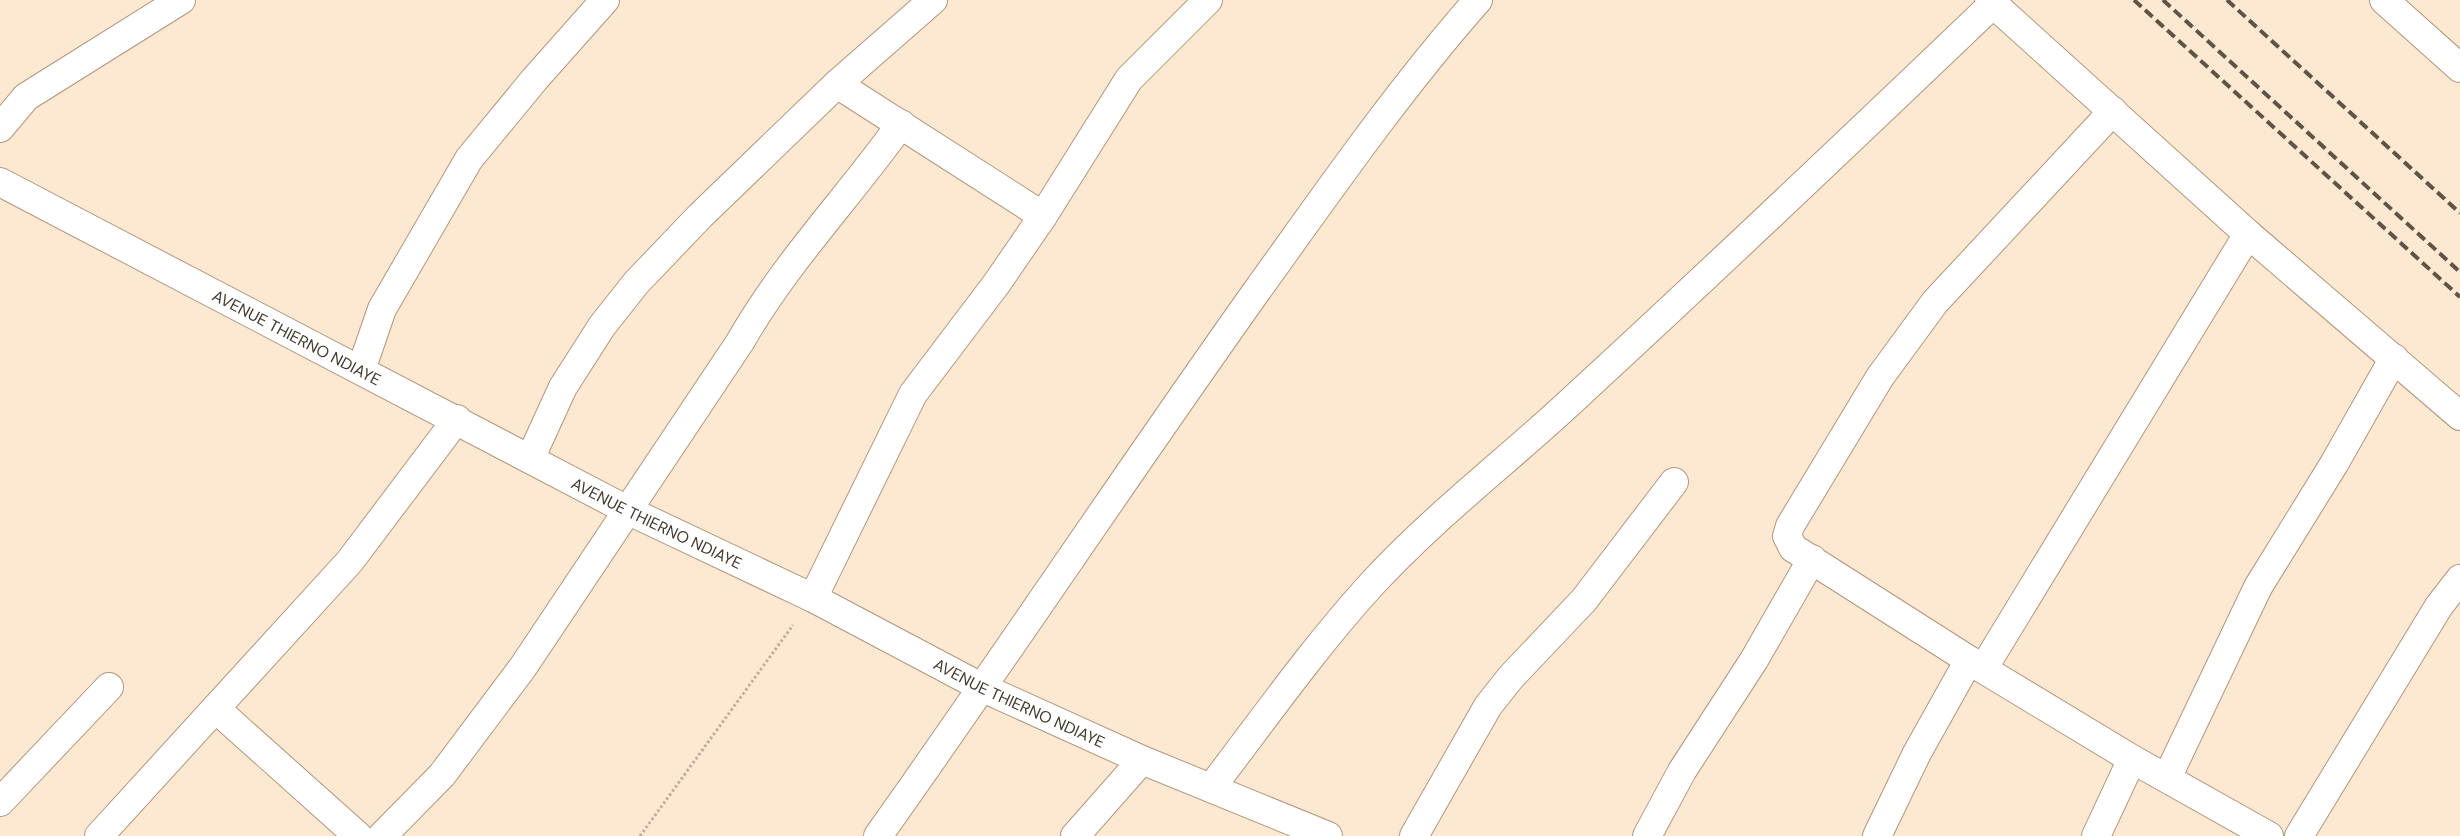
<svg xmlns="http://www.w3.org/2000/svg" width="2460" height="836" font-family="'DM Sans',sans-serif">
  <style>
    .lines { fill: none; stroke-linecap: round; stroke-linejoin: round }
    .street-casing { stroke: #b0977d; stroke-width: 30 }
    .path { stroke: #bfad9b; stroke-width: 3; stroke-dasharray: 2.5 2.5; stroke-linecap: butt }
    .street { stroke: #fff; stroke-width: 28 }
    .rail { stroke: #5f5346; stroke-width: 4; stroke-dasharray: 10 5; stroke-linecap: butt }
    .labels { text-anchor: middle; stroke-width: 5; stroke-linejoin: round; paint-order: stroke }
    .street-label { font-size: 16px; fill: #43392e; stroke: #fef8f3 }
  </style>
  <rect width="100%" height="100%" fill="#fee8d2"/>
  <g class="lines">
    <defs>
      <g id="street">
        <path d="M1989 0 2248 234 2460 416"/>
        <path d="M2384 0 2460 68"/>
        <path d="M837 84 1043 216"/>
        <path d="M2113 111 1935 302 1880 377 1790 526 1787 536 1793 548 1983 669 2132 759 2269 836"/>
        <path d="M0 128 26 97 181 0"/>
        <path id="s1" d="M0 182 627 510 813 598 983 688 1142 760 1328 836"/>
        <path d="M361 370 382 309 469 159 534 80 605 0"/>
        <path d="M530 459 563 387 602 326 636 283 700 216 837 84 933 0"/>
        <path d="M813 598 913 394 997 283 1043 216 1129 79 1208 0"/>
        <path d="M1983 669 2248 234"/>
        <path d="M216 709 358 836"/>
        <path d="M2167 778 2258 587 2334 464 2394 358"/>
        <path d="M1211 788C1263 720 1312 650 1370 586 1434 516 1510 459 1579 394 1719 265 1856 135 1993 4"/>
        <path d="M0 802 109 687"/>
        <path d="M99 836 350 561 457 419"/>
        <path d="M382 836 442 775 523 667 740 342C785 263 848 198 901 124"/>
        <path d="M878 836C1006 656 1128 472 1256 292 1328 192 1397 92 1478 0"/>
        <path d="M1075 836 1142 760"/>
        <path d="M1414 836 1488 706 1511 677 1584 600 1674 482"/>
        <path d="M1647 836 1682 771 1754 660 1812 559"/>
        <path d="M1877 836 1917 753 1969 660"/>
        <path d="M2096 836 2132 759"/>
        <path d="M2299 836 2439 606 2460 579"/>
      </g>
    </defs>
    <use href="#street" class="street-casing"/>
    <path class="path" d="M640 836 793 625"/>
    <use href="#street" class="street"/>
    <path class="rail" d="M2134 0 2460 297
      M2163 0 2460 272
      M2227 0 2460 213"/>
  </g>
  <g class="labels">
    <g class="street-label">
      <text dy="6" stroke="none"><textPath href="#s1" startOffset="335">AVENUE THIERNO NDIAYE</textPath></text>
      <text dy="6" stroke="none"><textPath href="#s1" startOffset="740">AVENUE THIERNO NDIAYE</textPath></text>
      <text dy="6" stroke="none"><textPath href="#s1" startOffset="1145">AVENUE THIERNO NDIAYE</textPath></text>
    </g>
  </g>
</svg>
